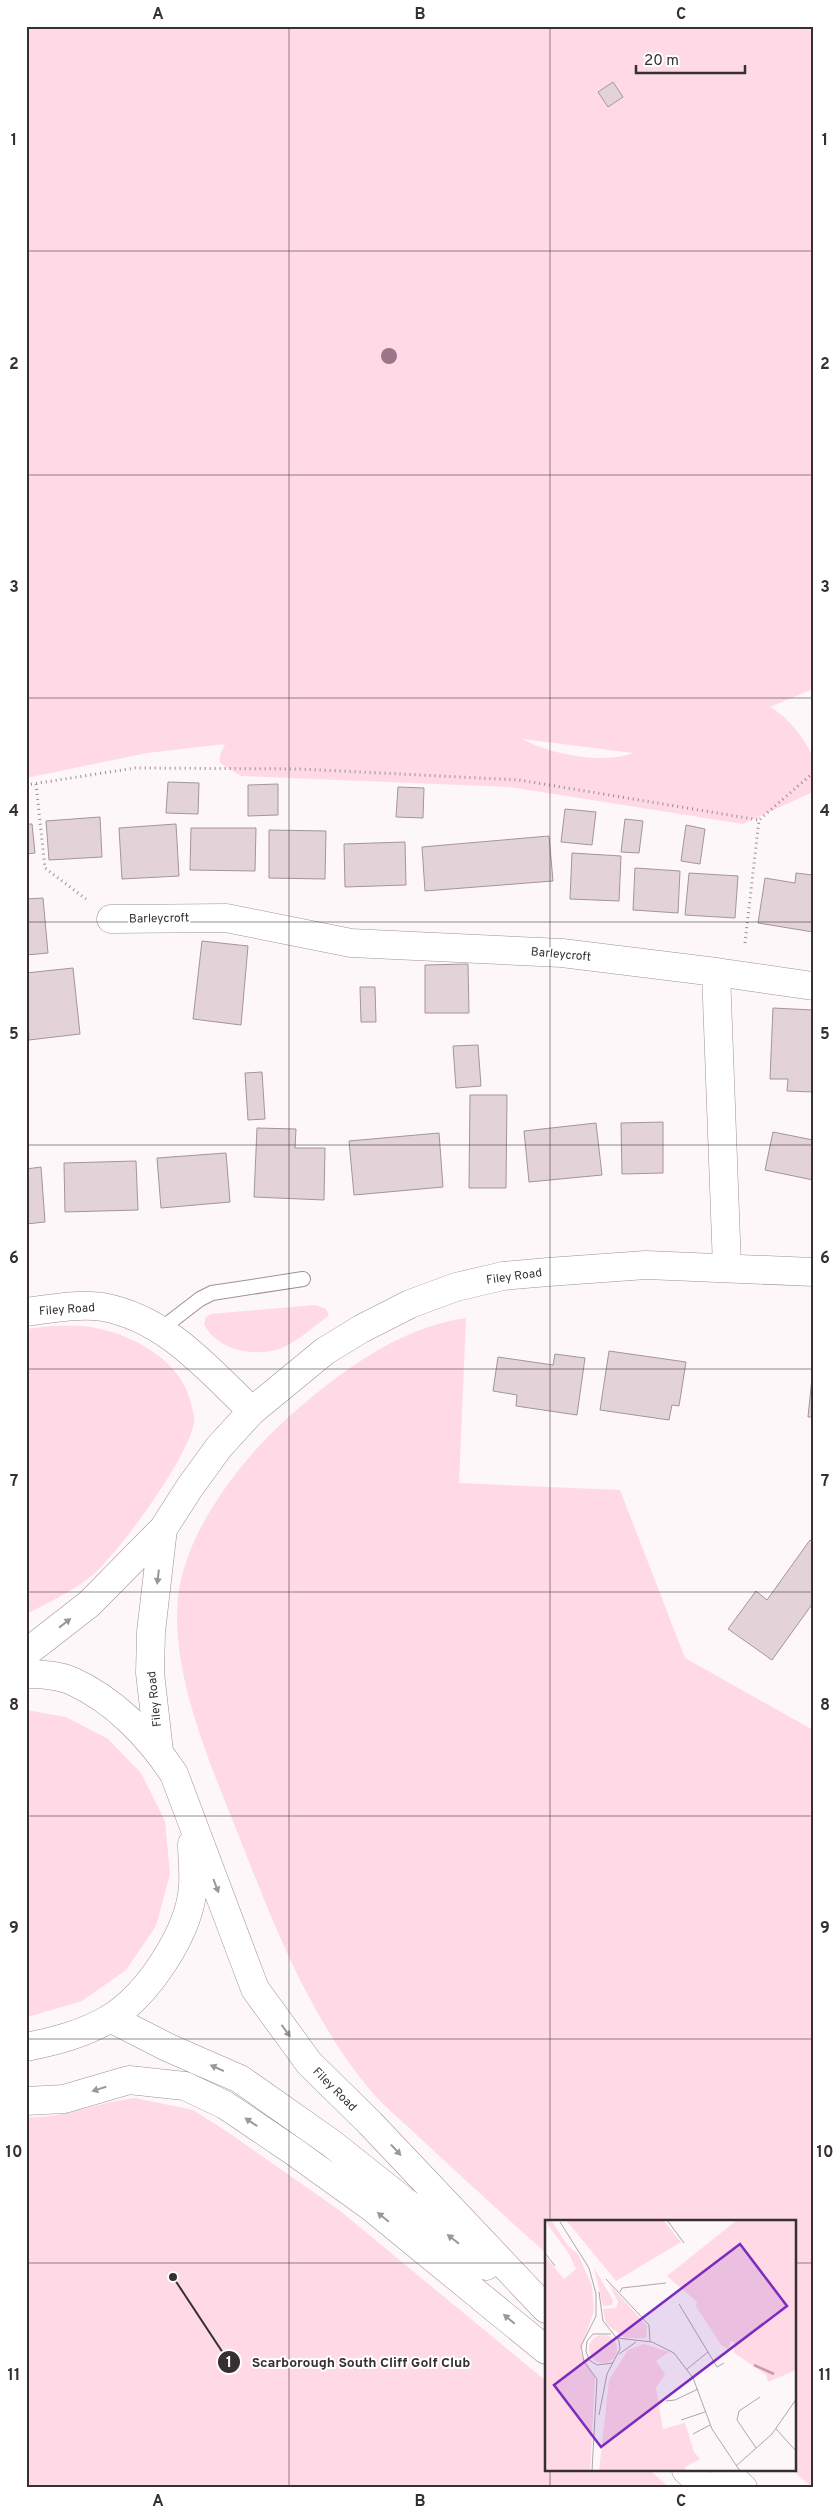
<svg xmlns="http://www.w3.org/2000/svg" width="839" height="2514" font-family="Overpass,sans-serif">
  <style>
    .green { fill: #ffd9e6; fill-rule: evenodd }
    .building { fill: #e3d3d8; stroke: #a4959a }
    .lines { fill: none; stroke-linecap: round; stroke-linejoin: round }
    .lane-casing { stroke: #9f9196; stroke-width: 16 }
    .street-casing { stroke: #9f9196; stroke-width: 29 }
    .secondary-casing { stroke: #9f9196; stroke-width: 29 }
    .highway-casing { stroke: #9f9196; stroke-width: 29 }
    .path { stroke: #969092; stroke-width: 3; stroke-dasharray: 1 4; stroke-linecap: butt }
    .lane { stroke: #fff; stroke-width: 14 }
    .street { stroke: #fff; stroke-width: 28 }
    .secondary { stroke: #fff; stroke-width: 28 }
    .highway { stroke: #fff; stroke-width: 28 }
    .tree { fill: #9b7688 }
    .oneway { fill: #9a9898 }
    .grid { fill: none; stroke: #363032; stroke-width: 1; stroke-opacity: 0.55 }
    .labels { text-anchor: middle; stroke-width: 4; stroke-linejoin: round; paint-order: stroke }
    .street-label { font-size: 12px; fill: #363032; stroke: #fff }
    .inset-river { fill: none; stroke: #cc98ab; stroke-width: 2.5 }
    .inset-road { fill: none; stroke: #ada7a9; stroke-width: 1 }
    .view { fill: #7b2cbf; fill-opacity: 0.15; stroke: #7b2cbf; stroke-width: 2.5 }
    .inset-edge { fill: none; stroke: #363032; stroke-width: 2.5 }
    .leader { fill: none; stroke: #363032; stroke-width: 2 }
    .callout-dot { fill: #363032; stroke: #fff; stroke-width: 2 }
    .mark-label { font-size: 15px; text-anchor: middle; font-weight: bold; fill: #fff }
    .callout-label { font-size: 14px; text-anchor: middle; font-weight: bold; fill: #363032; stroke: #fff; stroke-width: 4; stroke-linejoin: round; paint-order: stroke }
    .neatline { fill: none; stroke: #363032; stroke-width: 2 }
    .grid-label { font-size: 16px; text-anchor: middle; font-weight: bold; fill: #363032 }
  </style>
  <rect width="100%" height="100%" fill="#fdf7f9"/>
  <path class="green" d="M26 26H813V689L770 707C786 715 810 743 813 761 814 771 813 782 813 792L743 824 510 787 241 776 220 763V755L225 744 147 753 26 778ZM522 739H523L633 753C601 765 551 754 522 739Z
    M315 1305 326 1309 329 1315 327 1317C313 1327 298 1341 282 1348 257 1358 217 1351 204 1324L206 1317 211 1314Z
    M466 1318 459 1483 620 1490 685 1658 813 1730V2488L792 2470H795V2222H546V2253C504 2216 463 2178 422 2140 405 2123 385 2108 370 2090 308 2015 273 1923 238 1834 210 1763 165 1662 180 1585 191 1527 238 1464 281 1424 333 1377 395 1328 466 1318Z
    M51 1326C66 1326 82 1325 96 1328 137 1336 185 1364 192 1408 193 1412 195 1418 194 1423 188 1458 117 1556 89 1578 69 1593 48 1603 26 1614V1329Z
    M26 1710 66 1717 108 1739 141 1773 165 1821 170 1874 156 1926 126 1970 82 2001 31 2016 26 2015Z
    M135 2098 193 2110 232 2135 339 2210 546 2381V2470H650L669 2488H26V2117C64 2119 98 2102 135 2098Z"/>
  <path class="building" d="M613 82 623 97 608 107 598 92Z
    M168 782 199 783 198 814 166 813Z
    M278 784V815L248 816V785Z
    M398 787 424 788 423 818 396 817Z
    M565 809 596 812 592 845 561 842Z
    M100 817 102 857 49 860 46 821Z
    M625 819 643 821 639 853 621 852Z
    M26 824H32L35 853 26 854Z
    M176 824 179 876 122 879 119 828Z
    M686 825 705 829 700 864 681 861Z
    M191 828H256L255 871 190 870Z
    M269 830 326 831 325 879 269 878Z
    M549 836 553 881 425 891 422 847Z
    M405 842 406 885 345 887 344 844Z
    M572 853 621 856 619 901 570 899Z
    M635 868 680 871 678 913 633 910Z
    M689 873 738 876 735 918 685 915Z
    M796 873 813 875V932L758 923 765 878 795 883Z
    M43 898 48 953 26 955V899Z
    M202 941 248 946 241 1025 193 1019Z
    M468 964 469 1013H425V965Z
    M73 968 80 1034 29 1040 26 973Z
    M360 987H375L376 1022H361Z
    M773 1008 813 1010V1092L787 1091 788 1079H770Z
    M478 1045 481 1086 456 1088 453 1046Z
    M262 1072 265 1119 248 1120 245 1073Z
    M470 1095H507L506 1188H469Z
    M663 1122V1173L622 1174 621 1123Z
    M596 1123 602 1175 529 1182 524 1131Z
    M257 1128 296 1129 295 1148H325L324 1200 254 1197Z
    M773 1132 813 1140V1180L765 1170Z
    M439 1133 443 1187 354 1195 349 1141Z
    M226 1153 230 1202 161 1208 157 1158Z
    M136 1161 138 1210 65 1212 64 1163Z
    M41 1167 45 1222 26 1224V1169Z
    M609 1351 686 1362 679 1406 672 1405 669 1420 600 1410Z
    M555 1354 585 1358 577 1415 516 1406 517 1395 493 1391 498 1357 553 1365Z
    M813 1368V1417H808Z
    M810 1540 813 1543V1603L772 1660 728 1629 756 1591 767 1600Z"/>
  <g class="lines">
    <defs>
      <path id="lane" d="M161 1329 200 1299 212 1293 303 1279"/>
      <path id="street" d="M111 919 226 918 351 943 562 953 716 972 727 1267
        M716 972 813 986
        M26 1312C50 1309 79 1303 103 1307 167 1319 208 1369 252 1411"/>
      <path id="secondary" d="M26 1653 89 1604 163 1529 190 1487 219 1447 252 1411 325 1351 361 1329 410 1304 456 1287 503 1276 548 1272 646 1265 813 1272
        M159 1751 150 1673 151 1632 163 1529"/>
      <path id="highway" d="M26 1674C41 1674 58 1675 72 1681 114 1700 149 1736 174 1774L255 1989 309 2063 370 2123 546 2309
        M110 2018 169 2048 240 2079 331 2143 486 2266
        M26 2047C56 2041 83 2034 109 2019 148 1995 190 1932 193 1886 194 1872 192 1857 192 1844
        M26 2101 64 2099 129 2080 185 2086 225 2105 293 2151 371 2207 546 2350
        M686 2470 706 2488
        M724 2470 743 2488"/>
    </defs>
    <use href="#lane" class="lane-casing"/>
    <use href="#street" class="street-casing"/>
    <use href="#secondary" class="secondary-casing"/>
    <use href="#highway" class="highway-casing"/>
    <path class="path" d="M36 784 45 868 86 899
      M26 785 135 768 302 769 519 780 759 820
      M745 943 759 820 813 773"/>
    <use href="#lane" class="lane"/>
    <use href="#street" class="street"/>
    <use href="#secondary" class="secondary"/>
    <use href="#highway" class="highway"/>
  </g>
  <circle class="tree" cx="389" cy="356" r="8"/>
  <defs><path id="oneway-solid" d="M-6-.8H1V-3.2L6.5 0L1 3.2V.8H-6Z" transform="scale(1.25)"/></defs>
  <g class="oneway">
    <use href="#oneway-solid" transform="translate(158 1577) rotate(97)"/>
    <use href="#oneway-solid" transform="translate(65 1623) rotate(-38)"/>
    <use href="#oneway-solid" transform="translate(216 1886) rotate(69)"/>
    <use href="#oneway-solid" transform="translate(286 2031) rotate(54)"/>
    <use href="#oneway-solid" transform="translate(217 2068) rotate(-156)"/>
    <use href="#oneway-solid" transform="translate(99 2089) rotate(163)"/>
    <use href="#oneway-solid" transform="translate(251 2122) rotate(-146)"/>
    <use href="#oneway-solid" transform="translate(396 2150) rotate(47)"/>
    <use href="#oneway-solid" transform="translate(383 2217) rotate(-141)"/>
    <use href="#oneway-solid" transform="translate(453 2239) rotate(-142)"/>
    <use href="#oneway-solid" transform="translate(509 2319) rotate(-140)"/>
  </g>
  <path class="grid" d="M289 26V2488M550 26V2222M26 251H813M26 475H813M26 698H813M26 922H813M26 1145H813M26 1369H813M26 1592H813M26 1816H813M26 2039H813M26 2263H546M795 2263H813M550 2470V2488"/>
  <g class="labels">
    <g class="street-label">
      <text transform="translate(159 918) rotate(-1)" y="4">Barleycroft</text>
      <text transform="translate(561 954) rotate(5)" y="4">Barleycroft</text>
      <text transform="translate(514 1276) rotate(-8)" y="4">Filey Road</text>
      <text transform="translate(67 1309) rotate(-4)" y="4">Filey Road</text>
      <text transform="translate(154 1699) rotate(-96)" y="4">Filey Road</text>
      <text transform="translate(335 2089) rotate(45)" y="4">Filey Road</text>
    </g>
  </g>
  <g transform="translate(545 2220)">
    <rect width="251" height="251" fill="#fdf7f9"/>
    <path d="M6 0 23 26 33 34 47 66 49 91 35 131 50 157 45 251H0V36L19 59 31 49 23 32 0 1ZM21 0H118L136 22 71 61ZM192 0H251V150L223 162 221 155 188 132 191 124 186 121 183 129 176 125 151 86 152 82 122 56ZM49 48 68 80 67 85 58 86ZM64 64 102 106 101 118H80L61 104 58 89 71 88 73 82ZM44 129a14 14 0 1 1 28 0a14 14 0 1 1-28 0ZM99 124 124 132 111 141 120 154 111 168 118 209 140 203 149 232 155 239 140 247 142 251H54L64 160 83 130Z" fill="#ffd9e6"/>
    <path class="inset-river" d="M209 145 229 154"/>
    <path class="inset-road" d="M122 0 139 23M15 2 44 48 51 74V96L36 126 39 142 52 159 47 251M0 33 10 46M61 59 104 105 105 122M54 72 58 101 74 121 75 129 62 154 54 195M75 72 77 68 121 63M134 84 163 132 142 149M66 114H48L42 121 41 131 44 140 52 145 68 143M72 118 107 122 129 133 148 158 167 209 195 251M163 132 172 147 179 143M74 134 91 122M121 181 130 180 153 169M136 200 160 192M231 209 252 232M148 214 165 205M211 228 192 200 194 191 215 177M191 246 227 214 252 178"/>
    <path class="view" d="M195 24 242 86 56 227 9 165Z"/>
    <rect width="251" height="251" class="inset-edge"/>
  </g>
  <path class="leader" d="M173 2277L229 2362"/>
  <g class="callout-dot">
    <circle cx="173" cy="2277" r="5"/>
    <circle cx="229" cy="2362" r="12"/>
  </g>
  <g class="mark-label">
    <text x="229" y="2367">1</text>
  </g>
  <g class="callout-label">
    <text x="361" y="2367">Scarborough South Cliff Golf Club</text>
  </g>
  <rect width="839" height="2514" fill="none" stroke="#ffffff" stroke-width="55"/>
  <path d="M636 65v8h109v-8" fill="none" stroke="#363032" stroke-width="2.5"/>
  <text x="644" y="65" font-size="15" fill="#363032" stroke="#ffffff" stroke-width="4" paint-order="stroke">20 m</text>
  <rect x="28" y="28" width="784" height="2458" class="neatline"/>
  <g class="grid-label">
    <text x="158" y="19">A</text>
    <text x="420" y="19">B</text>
    <text x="681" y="19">C</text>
    <text x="14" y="145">1</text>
    <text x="825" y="145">1</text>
    <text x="14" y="369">2</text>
    <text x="825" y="369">2</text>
    <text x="14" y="592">3</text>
    <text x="825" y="592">3</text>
    <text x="14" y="816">4</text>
    <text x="825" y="816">4</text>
    <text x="14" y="1039">5</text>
    <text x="825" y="1039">5</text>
    <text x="14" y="1263">6</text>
    <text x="825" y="1263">6</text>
    <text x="14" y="1486">7</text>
    <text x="825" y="1486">7</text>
    <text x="14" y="1710">8</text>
    <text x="825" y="1710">8</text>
    <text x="14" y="1933">9</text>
    <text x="825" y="1933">9</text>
    <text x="14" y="2157">10</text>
    <text x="825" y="2157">10</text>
    <text x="14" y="2380">11</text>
    <text x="825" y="2380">11</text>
    <text x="158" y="2506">A</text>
    <text x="420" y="2506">B</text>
    <text x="681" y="2506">C</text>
  </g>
</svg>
